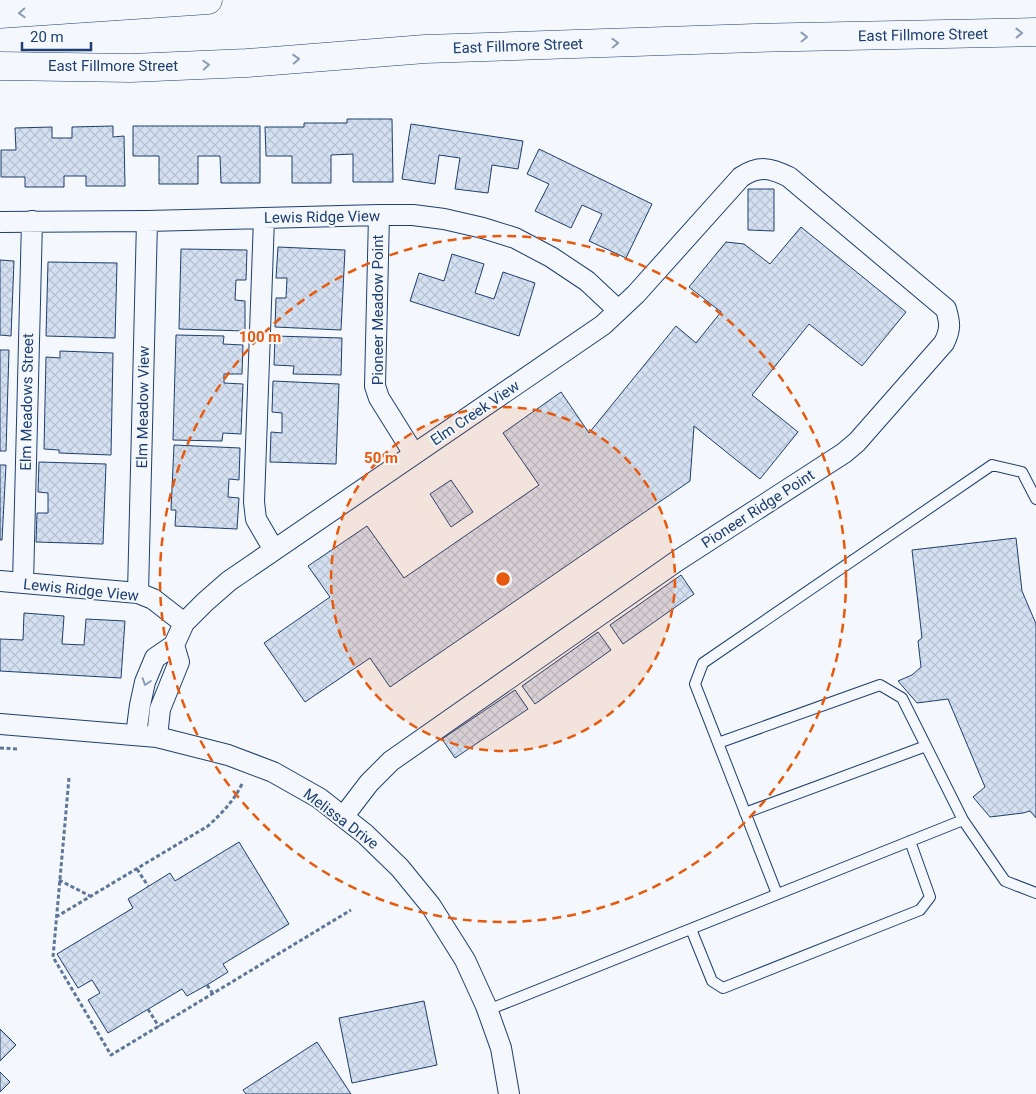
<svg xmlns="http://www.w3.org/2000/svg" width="1036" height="1094" font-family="Roboto,sans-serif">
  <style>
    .building { fill: url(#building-cross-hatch); stroke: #1d3f73 }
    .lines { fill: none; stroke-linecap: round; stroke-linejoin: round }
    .lane-casing { stroke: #1d3f73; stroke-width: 12 }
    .street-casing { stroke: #1d3f73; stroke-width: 22 }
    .primary-casing { stroke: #1d3f73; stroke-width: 29 }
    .path { stroke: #5e769c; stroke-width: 3; stroke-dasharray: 4 2.5; stroke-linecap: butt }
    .lane { stroke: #f4f7fb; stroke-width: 10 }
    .street { stroke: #f4f7fb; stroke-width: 20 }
    .primary { stroke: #f4f7fb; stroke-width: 28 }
    .oneway { stroke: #889bb7 }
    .ring { fill: none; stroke: #e8590c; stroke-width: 2.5; stroke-dasharray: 9 6 }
    .labels { text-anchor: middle; stroke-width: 4; stroke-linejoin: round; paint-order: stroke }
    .street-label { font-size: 15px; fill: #1d3f73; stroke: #f4f7fb }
    .centre { fill: #e8590c; stroke: #f4f7fb; stroke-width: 2.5 }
    .ring-label { font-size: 15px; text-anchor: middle; font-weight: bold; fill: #e8590c; stroke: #f4f7fb; stroke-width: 4; stroke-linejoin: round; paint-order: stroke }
  </style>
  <defs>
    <pattern id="building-cross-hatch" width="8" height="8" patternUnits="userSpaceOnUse" patternTransform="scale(1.25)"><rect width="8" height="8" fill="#d5e0f0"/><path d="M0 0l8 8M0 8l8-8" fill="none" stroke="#b6c1d1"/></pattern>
  </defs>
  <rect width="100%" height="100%" fill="#f4f7fb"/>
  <path class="building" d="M347 119H392L393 182H353V154L331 155V183H292V156H266L265 127H304V123H347Z
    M411 124 523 141 518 169 492 165 488 193 455 189 460 158 439 155 435 184 402 179Z
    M113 126V137L124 136 125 186H86V176H64V187H25V177H1V150H16L15 128 52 127V138H72V127Z
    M133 126H260V183H221L220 156H198V184H159V156H133Z
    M539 149 652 204 626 258 589 241 602 214 582 205 571 228 535 211 549 184 527 174Z
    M748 189H774V231L748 230Z
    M801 227 906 312 862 366 809 324 752 395 798 432 760 479 694 426 690 481 390 687 370 658 305 702 264 643 330 597 308 566 367 526 404 578 539 485 503 433 561 392 589 433 676 326 696 343 721 312 689 287 726 242 744 244 770 264Z
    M278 247 345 250 341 330 275 327 276 298H286L287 278H276Z
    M181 249 247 250 246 280H236L235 300 245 301V331L179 329Z
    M452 254 484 264 475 293 494 299 503 272 535 283 519 336 410 301 419 273 444 281Z
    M0 260 14 261 11 336 0 335Z
    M48 262 117 263 115 338 46 336Z
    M176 335 224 336 223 344 243 345 242 374H224V383L243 384 241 434 223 433 222 441 173 440Z
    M275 336 342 338 341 375 293 374 294 366 274 365Z
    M0 350H9L6 451H0Z
    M60 351 113 353 111 455 59 453V450L44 449 46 357 60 358Z
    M273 381 339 384 336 464 270 462 271 432 282 433V413L272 412Z
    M174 445 240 448 239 480 229 479 228 497 239 498 237 529 175 526 176 510H171Z
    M39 462 106 464 103 544 36 542 37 513H48V493L38 492Z
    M0 465H6L2 540H0Z
    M451 480 473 512 451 527 430 494Z
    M1016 538 1022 591 1036 624V818L1030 811 1023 813 990 817 973 797 985 787 948 699 917 703 898 681 912 675 921 667 918 641 922 638 912 550Z
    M681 575 694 594 623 644 610 625Z
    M24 613 64 616 62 644 84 645 86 619 125 621 121 678 0 671V639L23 640Z
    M598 632 611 650 535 704 522 686Z
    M515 690 528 709 455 758 442 739Z
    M239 842 289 924 223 964 228 972 207 985 187 996 182 989 108 1033 88 1000 100 993 92 980 78 988 57 954 133 908 128 899 170 873 175 881Z
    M424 1001 437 1065 352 1083 339 1018Z
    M0 1029 16 1045 0 1061Z
    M317 1042 351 1094H246L243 1090Z
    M0 1072 10 1082 0 1092Z"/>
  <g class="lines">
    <defs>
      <path id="lane" d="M718 743 880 685 902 698 963 820
        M745 813 926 746
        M777 894 695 684 703 663 992 465 1022 472 1036 499
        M691 929 712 981 723 988 920 910 930 897 910 841
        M488 1010 963 820 1005 881 1036 893"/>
      <path id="street" d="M379 215 375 386 379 398 414 454
        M264 218 254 502 256 519 274 550
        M0 222 147 221 379 215H413L444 219 483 228 515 238 551 257 587 281 618 310
        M0 581 138 593 153 599 184 623
        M23 583 32 221
        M138 593 147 221
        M0 724 157 737 228 755 273 772 319 798 365 834 400 868 431 906 465 960 486 1006 501 1048 509 1094
        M136 735 140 705 145 682 155 658 174 645 184 623 205 602 229 581 603 325 636 294 741 177C759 165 771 168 789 177L946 309C950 323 951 329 944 343L857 442 844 453 677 561 391 761 369 783 343 817
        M157 737 160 709 179 662 174 645"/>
      <path id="primary" d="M0 14 208 0
        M0 66 131 68 247 63 425 49 755 38 1036 32"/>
    </defs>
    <use href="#lane" class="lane-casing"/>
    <use href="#street" class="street-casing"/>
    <use href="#primary" class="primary-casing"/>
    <path class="path" d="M0 748 19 749
      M69 778 53 957 111 1055 351 910
      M137 869 148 886
      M59 880 90 896
      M56 917 208 826C223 812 233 802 242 784
      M207 985 213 994
      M148 1009 159 1027"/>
    <use href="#lane" class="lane"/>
    <use href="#street" class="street"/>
    <use href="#primary" class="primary"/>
  </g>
  <defs><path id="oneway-chevron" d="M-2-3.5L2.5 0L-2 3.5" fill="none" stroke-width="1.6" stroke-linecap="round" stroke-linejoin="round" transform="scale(1.25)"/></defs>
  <g class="oneway">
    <use href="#oneway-chevron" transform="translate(22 13) rotate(177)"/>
    <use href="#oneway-chevron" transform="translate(1019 33) rotate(-1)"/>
    <use href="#oneway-chevron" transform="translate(804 37) rotate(-1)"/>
    <use href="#oneway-chevron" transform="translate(615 43) rotate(-2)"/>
    <use href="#oneway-chevron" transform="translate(296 59) rotate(-4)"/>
    <use href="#oneway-chevron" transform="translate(206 65) rotate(-3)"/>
    <use href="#oneway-chevron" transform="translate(146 682) rotate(108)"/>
  </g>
  <circle cx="503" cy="579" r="172" fill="#e8590c" fill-opacity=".12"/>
  <g class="ring">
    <circle cx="503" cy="579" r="172"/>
    <circle cx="503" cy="579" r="343"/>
  </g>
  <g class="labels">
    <g class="street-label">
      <text transform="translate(923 35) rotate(-1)" y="5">East Fillmore Street</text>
      <text transform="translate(518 46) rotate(-2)" y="5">East Fillmore Street</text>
      <text x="113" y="71">East Fillmore Street</text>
      <text transform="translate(322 217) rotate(-1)" y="5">Lewis Ridge View</text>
      <text transform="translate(378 310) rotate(-90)" y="5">Pioneer Meadow Point</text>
      <text transform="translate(27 402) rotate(-89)" y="5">Elm Meadows Street</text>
      <text transform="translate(143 407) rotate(-89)" y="5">Elm Meadow View</text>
      <text transform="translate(475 413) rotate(-34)" y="5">Elm Creek View</text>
      <text transform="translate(758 509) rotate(-33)" y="5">Pioneer Ridge Point</text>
      <text transform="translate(81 590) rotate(6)" y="5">Lewis Ridge View</text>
      <text transform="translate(341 819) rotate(37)" y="5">Melissa Drive</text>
    </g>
  </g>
  <circle cx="503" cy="579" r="8" class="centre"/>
  <g class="ring-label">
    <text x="260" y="342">100 m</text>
    <text x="381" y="463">50 m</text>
  </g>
  <path d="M22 42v8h69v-8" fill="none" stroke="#1d3f73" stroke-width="2.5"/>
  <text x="30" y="42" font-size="15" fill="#1d3f73" stroke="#f4f7fb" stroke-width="4" paint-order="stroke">20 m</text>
</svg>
